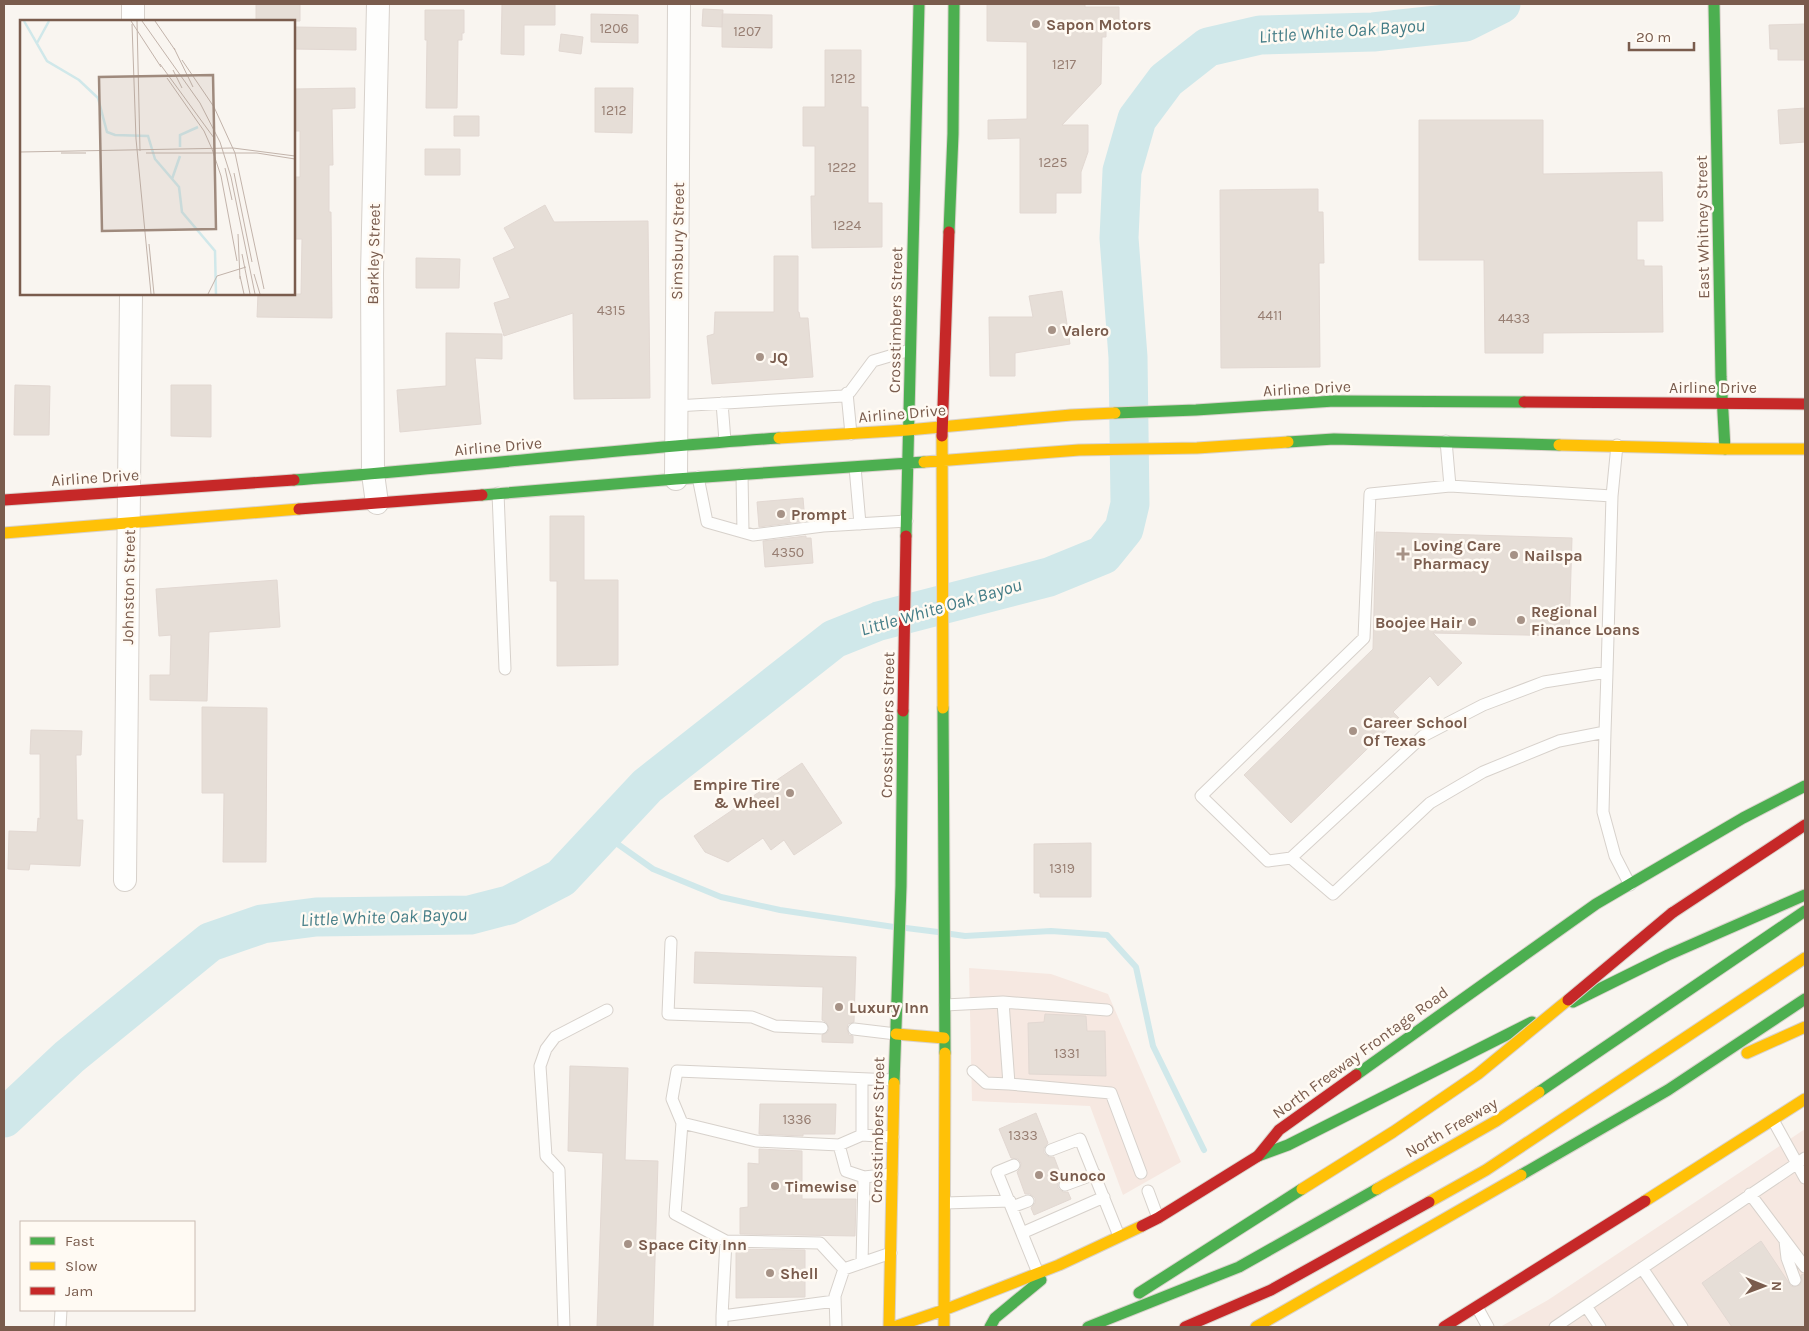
<svg xmlns="http://www.w3.org/2000/svg" width="1809" height="1331" font-family="Karla,sans-serif">
  <style>
    .commercial { fill: #f6e8e1 }
    .lines { fill: none; stroke-linecap: round; stroke-linejoin: round }
    .stream { stroke: #d0e8ea; stroke-width: 6 }
    .river { stroke: #d0e8ea; stroke-width: 39 }
    .building { fill: #e6ded7; stroke: #e2d8d2 }
    .lane-casing { stroke: #d7d1cb; stroke-width: 13 }
    .street-casing { stroke: #d7d1cb; stroke-width: 24 }
    .fast-casing { stroke: #d9d2cb; stroke-width: 13 }
    .slow-casing { stroke: #d9d2cb; stroke-width: 13 }
    .jam-casing { stroke: #d9d2cb; stroke-width: 13 }
    .lane { stroke: #fefefd; stroke-width: 11 }
    .street { stroke: #fefefd; stroke-width: 22 }
    .fast { stroke: #4caf50; stroke-width: 11 }
    .slow { stroke: #ffc107; stroke-width: 11 }
    .jam { stroke: #c62828; stroke-width: 11 }
    .slow-bridge-casing { stroke: #dad1cc; stroke-width: 13; stroke-linecap: butt }
    .jam-bridge-casing { stroke: #dad1cc; stroke-width: 13; stroke-linecap: butt }
    .slow-bridge { stroke: #ffc107; stroke-width: 11 }
    .jam-bridge { stroke: #c62828; stroke-width: 11 }
    .poi-dot { fill: #a69286; stroke: #fffaf3; stroke-width: 2 }
    .labels { text-anchor: middle; stroke-width: 5; stroke-linejoin: round; paint-order: stroke }
    .number-label { font-size: 14px; fill: #977e72 }
    .poi-label { font-size: 16px; font-weight: bold; fill: #7a5c4d; stroke: #fffaf3; text-anchor: start }
    .street-label { font-size: 16px; fill: #7a5c4d; stroke: #fffaf3 }
    .water-label { font-size: 18px; font-style: italic; fill: #437c86; stroke: #fffaf3 }
    .inset-river { fill: none; stroke: #d0e8ea; stroke-width: 2.5 }
    .inset-road { fill: none; stroke: #c2b3aa; stroke-width: 1 }
    .view { fill: #9f8a7d; fill-opacity: 0.15; stroke: #9f8a7d; stroke-width: 2.5 }
    .inset-edge { fill: none; stroke: #7a5c4d; stroke-width: 2.5 }
  </style>
  <rect width="100%" height="100%" fill="#f9f5f0"/>
  <path class="commercial" d="M969 968 1051 974 1108 994 1181 1162 1123 1195 1090 1106 972 1101Z
    M1805 1129V1327H1500L1548 1300Z"/>
  <g class="lines">
    <path class="stream" d="M602 833 653 869 721 897 780 910 894 927
      M906 928 938 932
      M951 934 965 936 1051 931 1107 935 1136 967 1153 1046 1204 1150"/>
    <path class="river" d="M4 1118 69 1057 210 942 262 924 316 917 470 915 509 905 561 878 647 786 834 639 879 621 1049 577 1103 555 1124 529 1130 504 1128 357 1119 238 1122 171 1137 119 1166 80 1208 47 1260 35 1373 32 1465 22 1501 4"/>
  </g>
  <path class="building" d="M256 4H300V21H256Z
    M502 4H555V25H524V55L501 54Z
    M987 4H1085V7H1119V29H1106V37H1102L1101 84 1062 125H1088V152L1081 172V193H1056V213H1020V138L988 139V120L1027 119V42L987 41Z
    M703 9 723 10 722 27 702 26Z
    M425 10H464V33H462V40H458L457 108H426L427 40H425Z
    M591 14 638 15V43L591 42Z
    M722 14 772 15V48L722 47Z
    M1805 24V60H1778V49H1770L1769 25Z
    M294 27 356 28V50L294 49Z
    M561 34 583 37 581 54 559 51Z
    M825 50H861V107H868V203H882V247L812 248 811 196H815V146H803V107H825Z
    M355 88V108L332 109 333 165H329V212H331L332 318 257 317 258 294H301L302 239H294V177H300V131H294V89Z
    M595 88H633L632 133 595 132Z
    M1805 108V142L1780 144 1778 110Z
    M454 116H479V136H454Z
    M1419 120H1543V174L1662 172 1663 221H1637V260H1644V266H1662L1663 332 1543 333V353H1485L1484 260H1419Z
    M425 149H460V175H425Z
    M1318 189V212H1323L1324 263H1319L1320 367 1221 368 1220 190Z
    M545 205 554 222 648 221 650 398 574 399 573 313 504 336 494 303 510 298 493 258 515 248 504 228Z
    M774 256H798V312H799L800 318H808L813 377 712 384 707 336 714 334 715 312H774Z
    M416 258 460 259 459 288H416Z
    M1062 291 1070 344 1015 353V376H990L989 317H1033L1029 296Z
    M446 333 502 334V359L475 358 481 424 400 432 397 390 446 386Z
    M15 385 50 386 49 435H14Z
    M171 385H211V437L171 436Z
    M803 498 805 521 759 527 757 502Z
    M550 516H584V580H618V665L557 666V581H550Z
    M1376 532 1572 538 1569 636 1433 633 1462 663 1438 686 1430 676 1393 712 1399 718 1291 823 1244 775 1373 649Z
    M806 536V538H811L813 563 765 567 763 541Z
    M277 580 280 627 209 632 207 701 150 700V675H170L171 635 159 636 156 589Z
    M202 707 267 708 266 862H223L224 793H202Z
    M31 730 82 731 81 755H76L77 820H83L80 866 30 864 29 870 8 869 9 831 37 832 38 818 40 819V754H30Z
    M802 763 842 823 794 855 784 840 771 850 763 838 728 862 705 852 694 836Z
    M1091 843V897H1040V893H1034V844Z
    M695 952 856 957 854 1022 848 1024 847 1029 849 1035 853 1036V1043L822 1042V1035L828 1032 829 1028 826 1022 822 1020 823 987 694 983Z
    M1045 1014 1086 1016 1087 1031H1105L1106 1076 1029 1074 1028 1023 1044 1022Z
    M570 1066 628 1068 625 1160 658 1161 653 1327H597L603 1153 568 1151Z
    M760 1104H836L835 1134H803V1136L759 1134Z
    M1036 1113 1048 1143 1044 1148V1153L1049 1157H1054L1062 1178 1058 1183V1188L1063 1192H1068L1071 1199 1034 1215 1031 1208 1035 1203V1198L1030 1194H1025L1017 1172 1020 1169 1021 1163 1018 1159 1011 1158 999 1129Z
    M759 1149 802 1151V1199H856L855 1236 740 1234V1208L748 1207V1163L759 1164Z
    M1761 1241 1791 1286 1794 1287 1800 1285 1802 1281 1801 1275 1805 1274V1327H1732L1702 1283Z
    M736 1249 805 1250V1297L736 1298Z"/>
  <g class="lines">
    <defs>
      <path id="lane" d="M847 393 851 434
        M722 403 725 441
        M676 406 843 396 850 392 873 361 910 350
        M1446 441 1450 486 1612 496 1617 445
        M855 467 860 524
        M742 474 743 532
        M698 477 707 522 753 535 823 526 907 521
        M498 493 505 669
        M1612 496 1607 672 1544 682 1483 705 1423 736 1291 858 1333 894 1430 803 1483 772 1559 741 1605 732 1603 812 1615 856 1630 885
        M1605 732 1607 672
        M1291 858 1268 861 1201 796 1364 638 1370 494 1450 486
        M671 942 668 1014 752 1017 775 1026 822 1028
        M945 1005 1003 1002
        M1107 1010 1003 1002 1009 1084 1111 1093 1141 1173
        M854 1029 896 1034
        M973 1071 986 1083 1009 1084
        M862 1079V1135
        M1773 1120 1805 1178
        M682 1123 756 1141 839 1145 862 1135 893 1137
        M839 1145 846 1171 864 1177
        M1051 1150 1080 1139 1119 1236
        M1014 1165 997 1172 1038 1273
        M1065 1185 1095 1174
        M1148 1191 1158 1218
        M1750 1194 1805 1267
        M945 1203 1010 1201
        M1012 1207 1028 1201
        M1022 1233 1104 1197
        M726 1241 675 1214 682 1123 672 1099 677 1071 894 1080
        M1785 1241 1787 1258 1795 1280
        M862 1263 864 1177 892 1174
        M1642 1268 1682 1327
        M1586 1306 1600 1327
        M1477 1307 1488 1327
        M722 1316 726 1241 820 1243 844 1269
        M60 1327 61 1310
        M564 1327 559 1170 546 1156 540 1066 546 1049 555 1037 607 1010
        M722 1327V1316L835 1301
        M836 1327 835 1296 844 1269 891 1253
        M1555 1327 1805 1158"/>
      <path id="street" d="M133 21V4
        M676 479 679 4
        M377 503 373 474 372 274 378 4
        M125 880 131 294"/>
      <path id="fast" d="M1714 4 1721 377 1725 449
        M949 232 953 134 954 4
        M1115 413 1196 410 1334 401 1524 402
        M1288 442 1334 439 1559 445
        M294 480C456 468 617 449 779 438
        M482 495 676 479 924 462
        M906 536 919 4
        M943 708 945 1053
        M1573 1002 1668 955 1805 895
        M1356 1075 1596 904 1743 818 1805 786
        M894 1083 901 886 903 711
        M1539 1092 1805 911
        M1258 1156 1288 1145 1532 1022
        M1521 1175 1668 1090 1805 999
        M1139 1293 1302 1189
        M990 1327 995 1318 1041 1280
        M1088 1327 1239 1267 1377 1189"/>
      <path id="slow" d="M942 436 943 708
        M779 438 908 430 1071 415 1115 413
        M1559 445 1725 449H1805
        M924 462 1079 450 1197 448 1288 442
        M4 533 299 509
        M896 1034 944 1038
        M1747 1053 1805 1027
        M1377 1189 1496 1121 1539 1092
        M1645 1201 1805 1099
        M1429 1202 1486 1170 1805 958
        M889 1327 894 1083
        M894 1327 944 1310 1059 1265 1142 1226
        M944 1327 945 1053
        M1256 1327 1521 1175"/>
      <path id="jam" d="M1524 402 1805 404
        M942 436 949 232
        M4 500 294 480
        M299 509 482 495
        M903 711 906 536
        M1672 913 1805 825
        M1142 1226 1158 1218 1258 1156 1279 1130 1356 1075
        M1185 1327 1271 1290 1429 1202
        M1444 1327 1645 1201"/>
    </defs>
    <use href="#lane" class="lane-casing"/>
    <use href="#street" class="street-casing"/>
    <use href="#fast" class="fast-casing"/>
    <use href="#slow" class="slow-casing"/>
    <use href="#jam" class="jam-casing"/>
    <use href="#lane" class="lane"/>
    <use href="#street" class="street"/>
    <use href="#fast" class="fast"/>
    <use href="#slow" class="slow"/>
    <use href="#jam" class="jam"/>
    <defs>
      <path id="slow-bridge" d="M1302 1189 1393 1132 1478 1074 1568 1000"/>
      <path id="jam-bridge" d="M1568 1000 1672 913"/>
    </defs>
    <use href="#slow-bridge" class="slow-bridge-casing"/>
    <use href="#jam-bridge" class="jam-bridge-casing"/>
    <use href="#slow-bridge" class="slow-bridge"/>
    <use href="#jam-bridge" class="jam-bridge"/>
  </g>
  <g class="poi-dot">
    <circle cx="1036" cy="24" r="5"/>
    <circle cx="1052" cy="330" r="5"/>
    <circle cx="760" cy="357" r="5"/>
    <circle cx="781" cy="514" r="5"/>
    <path d="M1400.5 546.5h5v5h5v5h-5v5h-5v-5h-5v-5h5z"/>
    <circle cx="1514" cy="555" r="5"/>
    <circle cx="1521" cy="620" r="5"/>
    <circle cx="1472" cy="622" r="5"/>
    <circle cx="1353" cy="731" r="5"/>
    <circle cx="790" cy="793" r="5"/>
    <circle cx="839" cy="1007" r="5"/>
    <circle cx="1039" cy="1175" r="5"/>
    <circle cx="775" cy="1186" r="5"/>
    <circle cx="628" cy="1244" r="5"/>
    <circle cx="770" cy="1273" r="5"/>
  </g>
  <g class="labels">
    <g class="number-label">
      <text x="614" y="33">1206</text>
      <text x="747" y="36">1207</text>
      <text x="1064" y="69">1217</text>
      <text x="843" y="83">1212</text>
      <text x="614" y="115">1212</text>
      <text x="1053" y="167">1225</text>
      <text x="842" y="172">1222</text>
      <text x="847" y="230">1224</text>
      <text x="611" y="315">4315</text>
      <text x="1270" y="320">4411</text>
      <text x="1514" y="323">4433</text>
      <text x="788" y="557">4350</text>
      <text x="1062" y="873">1319</text>
      <text x="1067" y="1058">1331</text>
      <text x="797" y="1124">1336</text>
      <text x="1023" y="1140">1333</text>
    </g>
    <g class="poi-label">
      <text x="1046" y="30">Sapon Motors</text>
      <text x="1062" y="336">Valero</text>
      <text x="770" y="363">JQ</text>
      <text x="791" y="520">Prompt</text>
      <text x="1413" y="551">Loving Care<tspan x="1413" dy="18">Pharmacy</tspan></text>
      <text x="1524" y="561">Nailspa</text>
      <text x="1531" y="617">Regional<tspan x="1531" dy="18">Finance Loans</tspan></text>
      <text x="1462" y="628" text-anchor="end">Boojee Hair</text>
      <text x="1363" y="728">Career School<tspan x="1363" dy="18">Of Texas</tspan></text>
      <text x="780" y="790" text-anchor="end">Empire Tire<tspan x="780" dy="18">&amp; Wheel</tspan></text>
      <text x="849" y="1013">Luxury Inn</text>
      <text x="1049" y="1181">Sunoco</text>
      <text x="785" y="1192">Timewise</text>
      <text x="638" y="1250">Space City Inn</text>
      <text x="780" y="1279">Shell</text>
    </g>
    <g class="street-label">
      <text transform="translate(1702 227) rotate(-91)" y="6">East Whitney Street</text>
      <text transform="translate(677 241) rotate(-89)" y="6">Simsbury Street</text>
      <text transform="translate(373 254) rotate(-89)" y="6">Barkley Street</text>
      <text transform="translate(895 320) rotate(-89)" y="6">Crosstimbers Street</text>
      <text x="1713" y="393">Airline Drive</text>
      <text transform="translate(1307 388) rotate(-3)" y="6">Airline Drive</text>
      <text transform="translate(902 413) rotate(-5)" y="6">Airline Drive</text>
      <text transform="translate(498 446) rotate(-5)" y="6">Airline Drive</text>
      <text transform="translate(95 477) rotate(-4)" y="6">Airline Drive</text>
      <text transform="translate(128 587) rotate(-89)" y="6">Johnston Street</text>
      <text transform="translate(887 725) rotate(-89)" y="6">Crosstimbers Street</text>
      <text transform="translate(1360 1052) rotate(-36)" y="6">North Freeway Frontage Road</text>
      <text transform="translate(1451 1127) rotate(-30)" y="6">North Freeway</text>
      <text transform="translate(877 1130) rotate(-89)" y="6">Crosstimbers Street</text>
    </g>
    <g class="water-label">
      <text transform="translate(1342 31) rotate(-4)" y="6">Little White Oak Bayou</text>
      <text transform="translate(941 607) rotate(-16)" y="6">Little White Oak Bayou</text>
      <text transform="translate(384 917) rotate(-2)" y="6">Little White Oak Bayou</text>
    </g>
  </g>
  <g transform="translate(20 20)">
    <rect width="275" height="275" fill="#f9f5f0"/>
    <path class="inset-river" d="M4 1 27 41 59 60 78 78 87 112 95 115 128 116 135 139 159 167 162 192 195 231 196 274M17 23 29 1M160 127V115L178 107M152 159 160 136"/>
    <path class="inset-road" d="M111 1 141 47M117 1 120 131M122 1 180 83 200 122 211 157 235 274M135 1 155 30M112 4 116 119 131 274M154 28 173 67M162 40 194 87 215 133 244 269M140 44 194 118M153 50 162 68M147 58 184 111 192 129 201 156 217 241M0 132 213 128 275 136M41 133H66M126 133H237L275 139M205 148 212 180M214 153 232 242M218 214 220 259M129 224 134 274M222 234 230 274M234 254 240 274M220 256 224 274M188 274 197 256 226 247"/>
    <path class="view" d="M193 55 196 209 82 211 79 57Z"/>
    <rect width="275" height="275" class="inset-edge"/>
  </g>
  <rect width="1809" height="1331" fill="none" stroke="#7a5c4d" stroke-width="10"/>
  <rect x="20" y="1221" width="175" height="90" fill="#fffaf3" stroke="#cabbb1"/>
  <rect x="30" y="1237" width="25" height="8" fill="#4caf50" stroke="#cabbb1"/>
  <text x="65" y="1246" font-size="15" fill="#7a5c4d">Fast</text>
  <rect x="30" y="1262" width="25" height="8" fill="#ffc107" stroke="#cabbb1"/>
  <text x="65" y="1271" font-size="15" fill="#7a5c4d">Slow</text>
  <rect x="30" y="1287" width="25" height="8" fill="#c62828" stroke="#cabbb1"/>
  <text x="65" y="1296" font-size="15" fill="#7a5c4d">Jam</text>
  <g transform="translate(1764 1286) rotate(91)" stroke="#fffaf3" stroke-width="4" paint-order="stroke">
  <path d="M0-4L9 19L0 12L-9 19Z" fill="#7a5c4d"/>
  <text y="-8" font-size="14" font-weight="bold" text-anchor="middle" fill="#7a5c4d">N</text>
  </g>
  <path d="M1629 42v8h65v-8" fill="none" stroke="#7a5c4d" stroke-width="2.5"/>
  <text x="1636" y="42" font-size="15" fill="#7a5c4d" stroke="#fffaf3" stroke-width="4" paint-order="stroke">20 m</text>
</svg>
